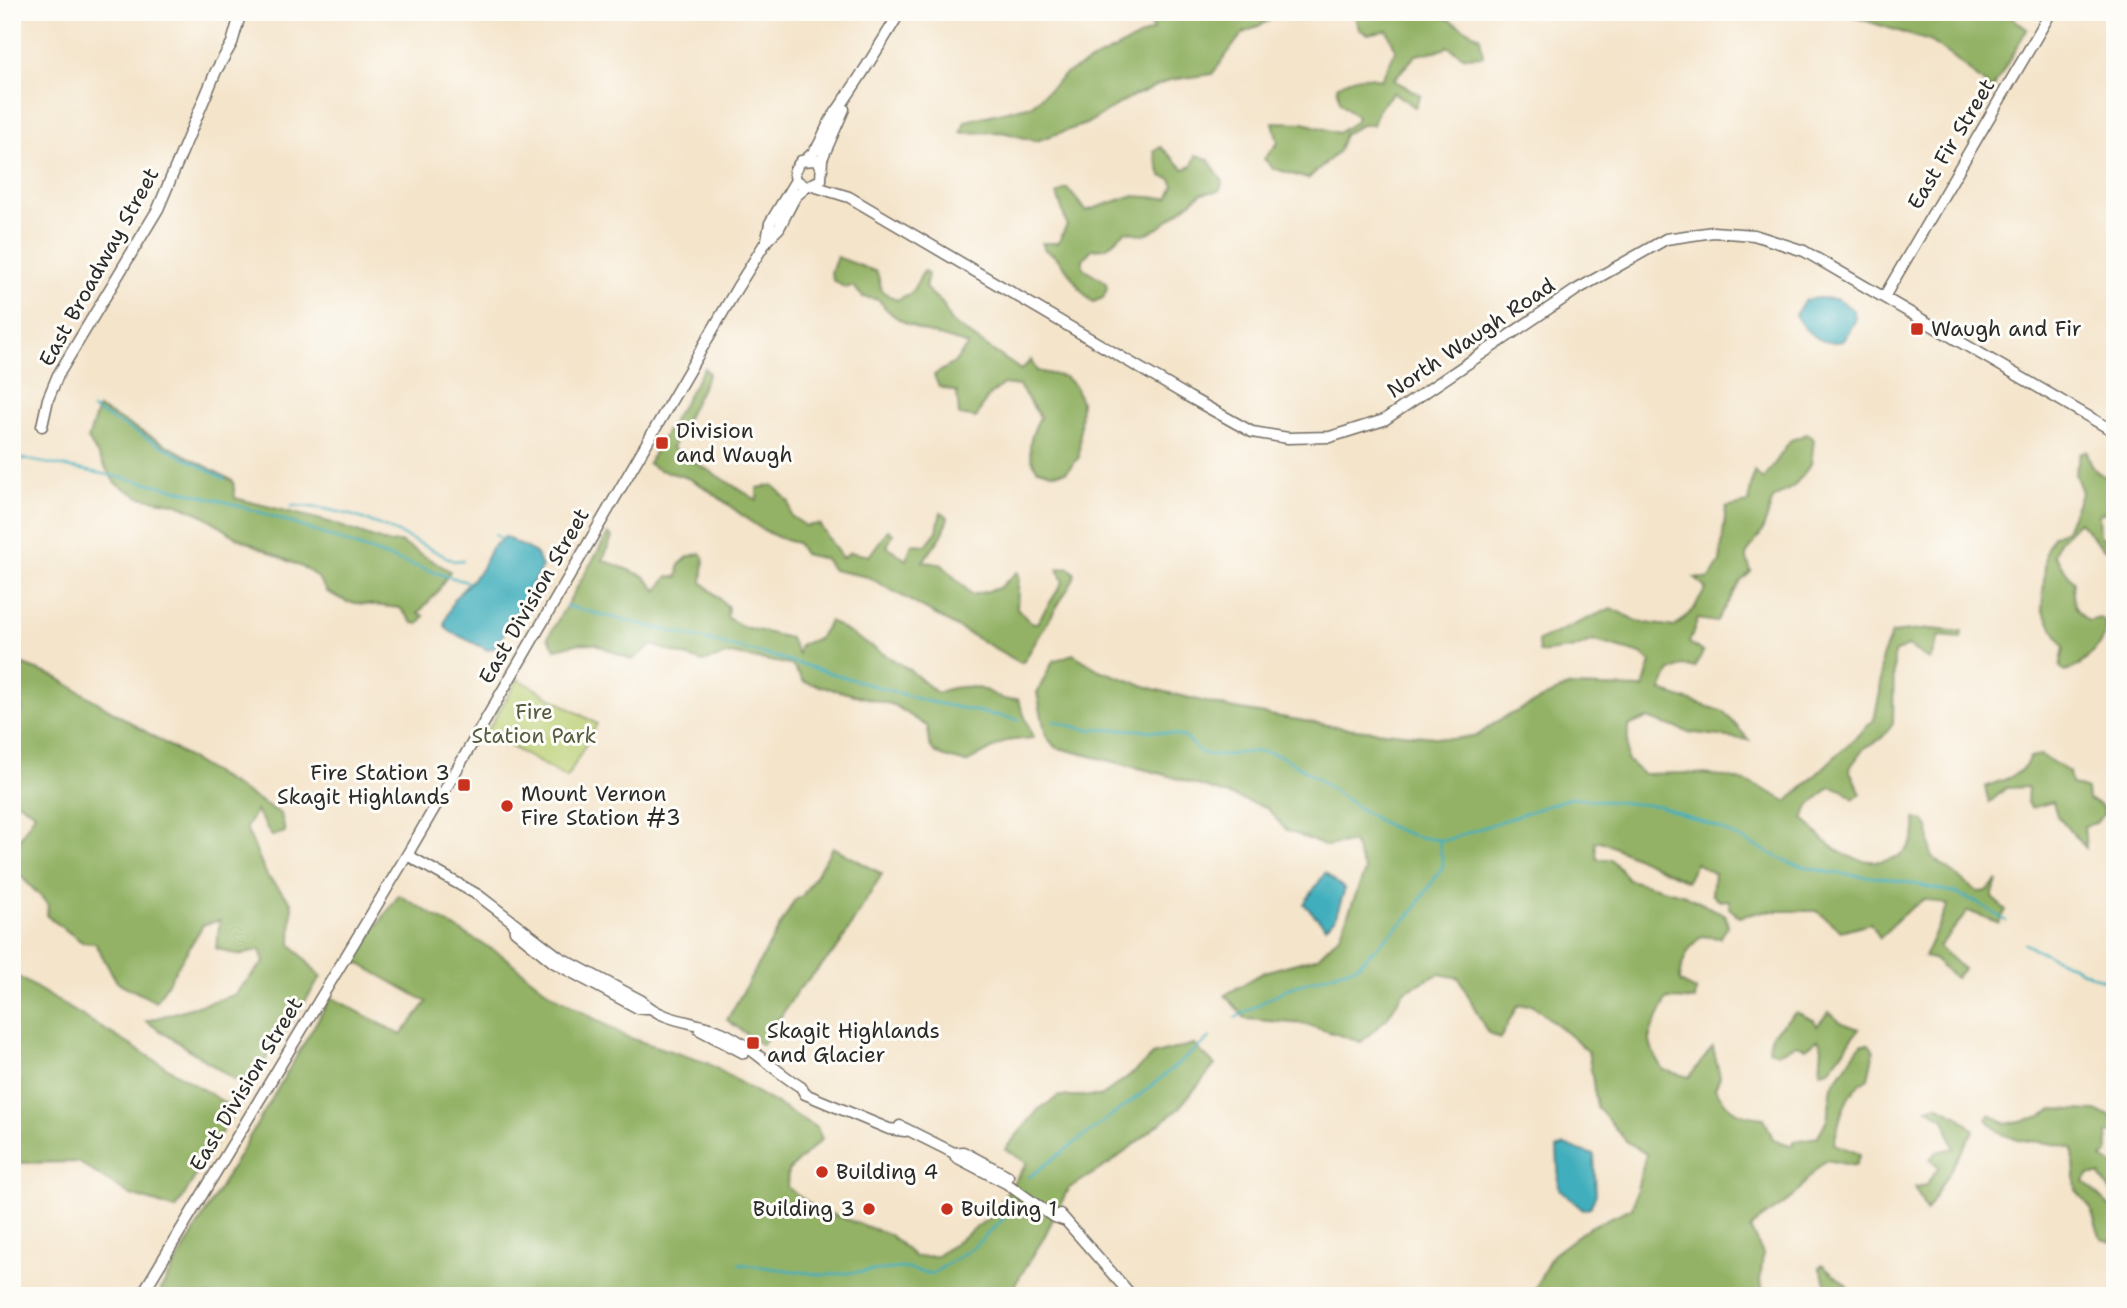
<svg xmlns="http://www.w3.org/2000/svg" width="2127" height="1308" font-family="'Shantell Sans',sans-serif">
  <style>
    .green { fill: #bacf73; stroke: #727d4f; stroke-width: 2 }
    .forest { fill: #93b265; stroke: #5f6e48; stroke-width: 2 }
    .water { fill: #3faebc; stroke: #356c74; stroke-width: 2 }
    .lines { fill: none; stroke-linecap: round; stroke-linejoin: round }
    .stream { stroke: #3faebc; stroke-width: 2.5 }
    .tertiary-casing { stroke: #716c63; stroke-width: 13 }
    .tertiary { stroke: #fff; stroke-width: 10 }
    .poi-dot { fill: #c8321e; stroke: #fdfcf7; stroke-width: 2.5 }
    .labels { text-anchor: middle; stroke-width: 6; stroke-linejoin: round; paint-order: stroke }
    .street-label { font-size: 21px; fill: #2b2b2b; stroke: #fdfcf7 }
    .poi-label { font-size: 21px; fill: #2b2b2b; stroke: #fdfcf7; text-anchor: start }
    .park-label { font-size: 21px; fill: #565c41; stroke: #fdfcf7 }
  </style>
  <rect width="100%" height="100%" fill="#fdfcf7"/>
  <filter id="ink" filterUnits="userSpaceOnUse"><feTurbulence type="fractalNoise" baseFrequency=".0143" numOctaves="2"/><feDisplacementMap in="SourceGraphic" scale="14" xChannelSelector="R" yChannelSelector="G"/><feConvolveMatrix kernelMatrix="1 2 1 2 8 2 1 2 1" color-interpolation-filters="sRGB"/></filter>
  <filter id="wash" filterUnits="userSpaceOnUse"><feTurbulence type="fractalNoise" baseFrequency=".00686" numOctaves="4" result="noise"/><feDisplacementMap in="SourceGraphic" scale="28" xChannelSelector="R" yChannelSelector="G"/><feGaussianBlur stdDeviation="1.57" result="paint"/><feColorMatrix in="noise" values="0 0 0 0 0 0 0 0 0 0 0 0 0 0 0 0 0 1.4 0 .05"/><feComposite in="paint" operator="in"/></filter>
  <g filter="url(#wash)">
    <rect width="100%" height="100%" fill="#f4e4ca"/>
    <path class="green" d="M518 679 597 724 567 778 486 733Z"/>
    <path class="forest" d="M1147 12H1273L1268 21 1242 34 1212 74 1170 80 1129 98 1086 124 1036 141 1002 132 961 133 965 121 1032 105 1067 73 1153 30Z
      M1354 12H1435L1480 37 1483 56 1465 57 1447 46 1444 49 1416 55 1393 80 1421 95 1415 107 1393 92 1378 110 1373 125H1361L1344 134 1339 151 1308 179 1273 168 1264 159 1278 143 1273 122 1304 123 1338 133 1355 122 1357 117 1340 102 1337 86C1352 78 1364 73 1381 80L1396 50 1387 30 1368 34 1359 29Z
      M1851 12H2005L2027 29 1992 90 1952 56 1929 41 1854 17Z
      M1161 147 1184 169 1192 166 1196 155 1208 159 1223 182 1219 191 1202 193 1159 228 1144 235 1126 231 1106 248 1092 249 1083 259V268L1106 282 1107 289 1103 298 1093 302C1073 288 1068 260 1045 250L1042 243H1058L1067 225 1057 194 1067 188 1086 211 1131 196 1168 198 1174 186 1171 179 1161 176 1154 151Z
      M837 257 877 272 882 291 897 300 911 293 924 271 928 274 925 288 943 304 950 321 1021 370 1031 360 1037 371 1065 377 1075 386 1081 402 1079 457 1066 472 1052 473 1037 469C1025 451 1030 436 1040 417L1019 386 1003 384 987 398 976 418 959 415 957 392 939 387 934 375 954 363 968 345C938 335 897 328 879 300L863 297 853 286 845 288 833 280 831 272Z
      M704 368 709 373 672 448 757 500V488L773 485 789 502 791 516 806 526 819 524 842 558 850 552 869 556 888 530 893 534 887 546 906 560 912 544 926 545 937 531 941 512 948 517C944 540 933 544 923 562L941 564 972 595 999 588 1017 572 1019 574 1017 608 1030 622 1037 623 1063 582 1058 569 1069 567 1075 574 1073 580 1024 661 1021 663 868 577 833 570 825 559 804 554 797 543C757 536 729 500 694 481 679 472 662 475 648 463Z
      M98 408 233 481 235 498 329 522 388 543 400 542 450 571 437 593 418 613 424 616 419 624 413 623 400 608 347 602 327 592 318 578 306 569 234 536 205 516 178 504 140 497 115 483 88 439Z
      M1807 434 1814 440 1811 464 1794 486 1773 499 1762 532 1746 555 1751 572 1741 581 1716 622 1698 619 1689 643 1703 652 1695 668 1683 665 1669 672 1661 691 1724 712 1749 740 1688 732 1647 718 1628 726 1627 760 1643 774C1698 772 1739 771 1787 802L1874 720 1880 692 1881 660 1892 633 1930 629 1962 632 1961 638 1939 636 1930 660 1908 646 1894 653 1893 724 1881 739 1865 747 1849 769 1861 794 1854 799 1843 790 1830 787 1810 805 1803 818C1814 829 1826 845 1840 852 1870 869 1920 865 1915 819L1925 821 1929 828 1931 856 1978 892 1987 891 1997 880 1992 898 2006 910 1999 923 1968 911 1939 947 1963 969 1955 978 1933 959 1924 957 1948 905 1924 899 1900 917 1880 938 1870 923 1841 931 1817 911H1763L1740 917 1729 908V900L1720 901 1712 894 1714 874 1696 863 1687 881 1601 841 1595 842 1597 859H1611L1629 880 1685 895 1725 915 1728 926 1720 938 1701 936C1688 948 1680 964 1680 982L1696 990 1695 1000 1666 999C1653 1035 1639 1031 1663 1070L1689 1077 1713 1047 1720 1077 1715 1089C1729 1111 1738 1116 1764 1118L1773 1139 1793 1146 1794 1141 1817 1137 1827 1120 1832 1086 1861 1044H1869L1874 1051 1868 1078C1845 1091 1839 1119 1834 1144L1860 1154 1855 1166 1827 1160C1810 1171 1806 1185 1790 1199 1778 1210 1762 1216 1750 1229L1763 1254 1760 1281 1765 1296H1532L1552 1255 1589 1227 1632 1208 1646 1154 1627 1142 1597 1107 1588 1051 1532 1004 1517 1006 1500 1039 1487 1032 1459 978 1439 974 1404 991 1387 1018 1361 1042 1305 1024 1246 1019 1225 995 1264 972 1318 957 1340 935 1365 871 1353 842 1325 846 1286 830 1266 807 1166 775 1055 747 1046 736 1037 693 1053 661 1073 654 1099 670 1154 689 1230 708 1345 728 1454 739 1478 735 1499 720 1568 686 1643 688 1651 662 1641 654 1595 641 1571 649 1539 653 1538 641 1611 608 1639 622 1675 627 1692 611 1706 589 1695 578 1709 579 1720 562 1726 508 1748 503 1754 471 1763 480 1791 440Z
      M2087 451C2090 469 2098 475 2115 481V509L2099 514 2100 535 2114 548 2104 549 2079 522 2059 541 2054 555 2074 582C2071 601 2074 609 2088 621L2100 618 2107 622C2107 641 2083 668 2065 671L2060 667 2064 647 2042 610 2046 550 2053 536 2066 530 2082 492 2075 474 2080 453Z
      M608 534 612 537 603 560 644 576 657 591 668 576 678 577 679 565 688 557 700 553 704 558 702 582 728 607 727 618 744 627 790 638 798 654 800 645 819 638 830 621 910 670 937 693C951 687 967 685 981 689 998 693 995 702 1018 699L1033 738 1006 741 966 763C940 755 926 757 928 727L894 705 804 682 792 665 730 654 703 662 652 645 632 660 596 644 581 643 555 649 548 637Z
      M12 661 56 677 281 814 285 832 272 836 256 811 246 828 267 876 292 903 291 944 321 977 247 1088 146 1021 234 995 264 962 260 950 238 955 216 948 220 920 203 925 156 1002 117 982 95 943 82 942 47 916 48 904 12 867V851L35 813 12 799V728L23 710 12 690Z
      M2041 755 2069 772 2071 784 2087 790 2088 800 2100 805 2106 812 2096 823 2084 826 2086 848 2057 816 2053 802 2032 808 2027 803 2028 787 2006 788 1989 803 1985 787C2005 778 2019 779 2030 757Z
      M833 847 882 874 837 949 798 990 762 1045 727 1020 794 901 803 895Z
      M399 895 502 955 551 994 627 1037 707 1063 817 1128 822 1139 788 1171 787 1187 815 1208 890 1235 915 1257 937 1256 989 1218 1027 1163 1005 1149 1039 1109 1060 1096H1101L1136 1071 1152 1055 1193 1044 1215 1065 1177 1110 1112 1162 1068 1189 1043 1239 1008 1296H162L161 1289 331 997 401 1035 427 1002 353 960Z
      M12 973 235 1109 176 1209 128 1194 78 1162 15 1163 12 1158Z
      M1796 1012 1814 1020 1817 1026 1829 1012 1840 1022 1859 1029 1829 1070 1820 1072 1822 1047 1818 1039 1806 1048 1796 1045 1777 1053 1768 1049 1772 1034Z
      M1937 1105 1958 1116 1974 1130 1926 1211 1915 1187 1926 1185 1939 1167 1930 1159 1937 1152 1954 1148 1944 1119 1927 1108Z
      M2053 1109 2095 1111 2115 1117V1133H2107L2108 1153 2102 1158 2115 1166V1199L2100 1175H2088L2084 1182 2114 1211 2115 1243 2101 1239 2090 1207 2076 1190 2073 1149C2044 1136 2005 1150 1987 1118L1990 1114 2006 1124 2039 1117Z
      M1823 1265 1846 1285 1852 1296 1832 1295 1819 1267Z"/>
    <path class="water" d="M1819 298 1837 299 1854 310 1855 321 1843 341C1820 346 1807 334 1795 315L1805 300Z
      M505 537 536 553 542 567 496 647 488 650 449 631 444 624 454 599 481 570 491 548Z
      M1325 873 1345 889 1335 919 1326 927 1304 904Z
      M1564 1145 1594 1155 1596 1194 1590 1208 1583 1210 1559 1189 1557 1148Z"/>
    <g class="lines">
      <path class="stream" d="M92 409 225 479
        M12 457C94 472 176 486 256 511 327 534 395 562 467 582
        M292 506C350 506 404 535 454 561L463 560
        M495 535 502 539
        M524 597 538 600
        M566 606 776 657 926 701 1019 720
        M1054 721C1064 724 1076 728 1086 729 1113 731 1139 727 1166 733 1172 734 1182 735 1187 739 1197 745 1195 754 1212 755 1243 758 1257 742 1290 761 1341 790 1383 840 1446 840L1570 798 1659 806 1714 826 1790 863 1832 873 1891 879 1952 892 1977 902 2006 921
        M2025 944 2115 986
        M1235 1018 1286 989 1357 966 1411 914 1443 866 1439 841
        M1029 1177 1145 1091 1210 1038
        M739 1264 825 1275 903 1268 932 1274 974 1247 1012 1210"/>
    </g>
  </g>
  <g filter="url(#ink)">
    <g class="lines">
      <defs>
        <path id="tertiary" d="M806 159C822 148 822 133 832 118 856 84 878 49 900 12
          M822 169 816 160 801 161 794 171 796 180 806 187 821 180 822 159 844 109
          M813 186 849 197 1189 397 1252 432 1288 438 1330 437 1384 420 1576 290 1666 239 1713 232 1754 235 1804 251 2115 432
          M767 240 770 223 796 180
          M1884 297 2051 12
          M42 426 48 399 58 375 158 209 216 71 232 43 241 12
          M407 855 478 895 559 957 642 1001C662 1021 691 1021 716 1030 747 1041 772 1070 801 1087L805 1094 889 1129 905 1131
          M514 924 515 931 553 962 638 1008H649
          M700 1030 744 1053
          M900 1126 954 1153 956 1157 1006 1183 1052 1216 1063 1220
          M954 1153 963 1152 1008 1176
          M1060 1214 1132 1296
          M141 1296 407 855 737 288 767 240 779 228 795 197 806 187"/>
      </defs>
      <use href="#tertiary" class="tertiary-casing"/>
      <use href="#tertiary" class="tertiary"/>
    </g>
  </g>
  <g class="poi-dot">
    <rect x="1910" y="322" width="14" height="14" rx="3.5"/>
    <rect x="655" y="436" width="14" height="14" rx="3.5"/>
    <rect x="457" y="778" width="14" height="14" rx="3.5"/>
    <circle cx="507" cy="806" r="7"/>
    <rect x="746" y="1036" width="14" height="14" rx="3.5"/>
    <circle cx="822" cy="1172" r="7"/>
    <circle cx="869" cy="1209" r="7"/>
    <circle cx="947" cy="1209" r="7"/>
  </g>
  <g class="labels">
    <g class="street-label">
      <text transform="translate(1951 144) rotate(-59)" y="7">East Fir Street</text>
      <text transform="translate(99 267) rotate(-61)" y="7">East Broadway Street</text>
      <text transform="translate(1471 338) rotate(-34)" y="7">North Waugh Road</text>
      <text transform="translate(534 596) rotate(-60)" y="7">East Division Street</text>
      <text transform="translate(246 1084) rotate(-59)" y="7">East Division Street</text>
    </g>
    <g class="poi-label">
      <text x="1931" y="336">Waugh and Fir</text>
      <text x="676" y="438">Division<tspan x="676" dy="24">and Waugh</tspan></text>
      <text x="450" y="780" text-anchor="end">Fire Station 3<tspan x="450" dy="24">Skagit Highlands</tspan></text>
      <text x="521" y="801">Mount Vernon<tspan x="521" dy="24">Fire Station #3</tspan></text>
      <text x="767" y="1038">Skagit Highlands<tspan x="767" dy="24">and Glacier</tspan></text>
      <text x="836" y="1179">Building 4</text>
      <text x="855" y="1216" text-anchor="end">Building 3</text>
      <text x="961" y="1216">Building 1</text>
    </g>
    <g class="park-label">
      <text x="534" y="719">Fire<tspan x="534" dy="24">Station Park</tspan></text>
    </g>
  </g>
  <rect width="2127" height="1308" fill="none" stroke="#fdfcf7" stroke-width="42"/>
</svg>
